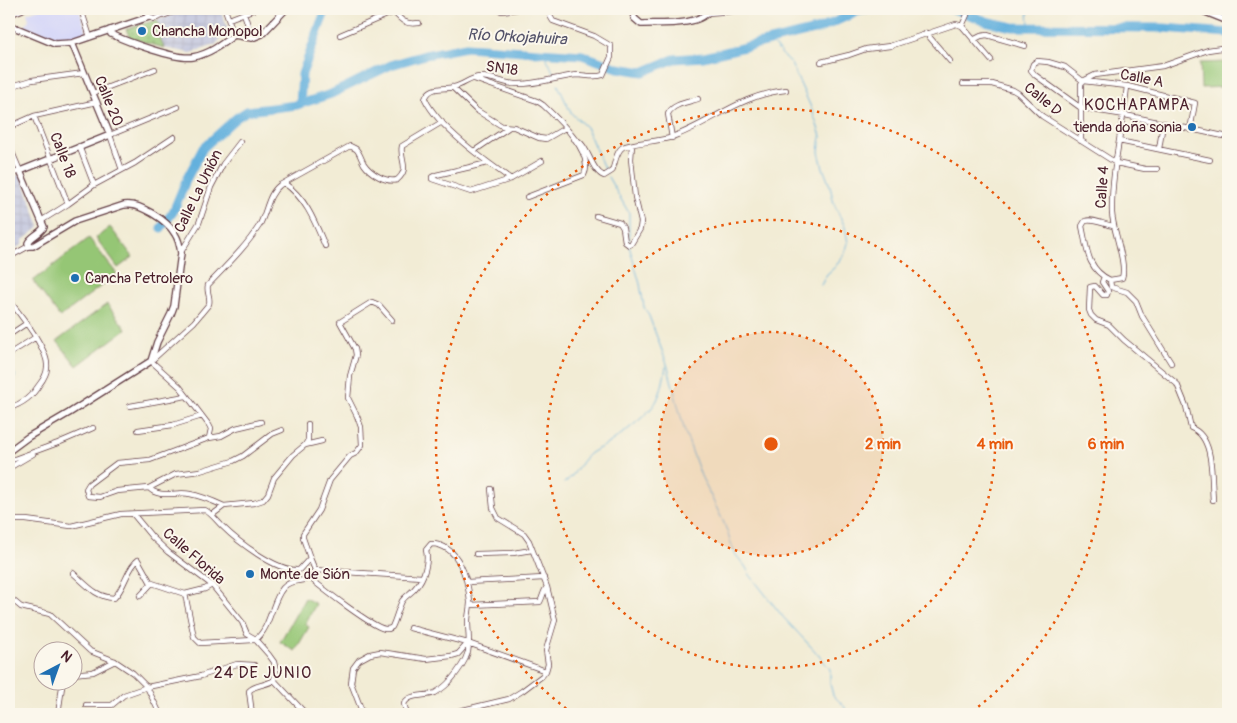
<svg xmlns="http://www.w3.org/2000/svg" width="1237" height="723" font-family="Pangolin,sans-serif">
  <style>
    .built { fill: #d6d7f8 }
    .industrial { fill: url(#industrial-grid) }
    .park { fill: url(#park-dots); stroke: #707250 }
    .pitch { fill: #95c675; stroke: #707250 }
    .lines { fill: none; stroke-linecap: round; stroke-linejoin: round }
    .stream { stroke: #64b0dd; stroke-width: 1 }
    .river { stroke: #64b0dd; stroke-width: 9 }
    .minor-casing { stroke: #633e44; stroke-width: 6 }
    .secondary-casing { stroke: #633e44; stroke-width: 8 }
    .primary-casing { stroke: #633e44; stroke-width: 8 }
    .minor { stroke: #fff; stroke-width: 4.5 }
    .secondary { stroke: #fff; stroke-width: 5.5 }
    .primary { stroke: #fff; stroke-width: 6 }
    .ring { fill: none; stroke: #e8590c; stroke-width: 2.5; stroke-dasharray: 2.5 5 }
    .poi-dot { fill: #1f6fb2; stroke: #fbf7ec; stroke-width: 2 }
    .labels { text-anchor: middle; stroke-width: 4; stroke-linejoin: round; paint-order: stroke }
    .poi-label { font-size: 15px; fill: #4a1f2b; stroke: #fbf7ec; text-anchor: start }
    .street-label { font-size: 15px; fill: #4a1f2b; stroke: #fbf7ec }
    .water-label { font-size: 16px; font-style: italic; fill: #535269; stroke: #fbf7ec }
    .neighbourhood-label { font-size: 16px; letter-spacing: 1px; fill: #4a1f2b; stroke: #fbf7ec }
    .centre { fill: #e8590c; stroke: #fbf7ec; stroke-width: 2.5 }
    .ring-label { font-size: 15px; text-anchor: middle; font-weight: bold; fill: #e8590c; stroke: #fbf7ec; stroke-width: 4; stroke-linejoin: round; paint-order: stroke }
  </style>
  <defs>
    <pattern id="industrial-grid" width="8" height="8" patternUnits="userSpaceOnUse" patternTransform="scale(1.25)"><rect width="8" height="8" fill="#bec2dd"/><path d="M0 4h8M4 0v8" fill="none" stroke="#a5a6be"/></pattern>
    <pattern id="park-dots" width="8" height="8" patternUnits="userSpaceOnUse" patternTransform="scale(1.25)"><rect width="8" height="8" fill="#95c675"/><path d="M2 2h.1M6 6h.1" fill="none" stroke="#7ca060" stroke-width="1.8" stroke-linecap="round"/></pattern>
  </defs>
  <rect width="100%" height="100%" fill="#fbf7ec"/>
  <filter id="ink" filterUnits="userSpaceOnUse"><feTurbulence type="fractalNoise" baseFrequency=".02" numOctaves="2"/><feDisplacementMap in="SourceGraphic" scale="10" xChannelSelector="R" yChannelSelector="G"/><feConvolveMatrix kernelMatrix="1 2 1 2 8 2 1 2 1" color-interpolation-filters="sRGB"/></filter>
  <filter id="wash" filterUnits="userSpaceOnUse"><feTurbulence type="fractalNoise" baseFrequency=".0096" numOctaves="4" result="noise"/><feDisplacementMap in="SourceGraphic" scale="20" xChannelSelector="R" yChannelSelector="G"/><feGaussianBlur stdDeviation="1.12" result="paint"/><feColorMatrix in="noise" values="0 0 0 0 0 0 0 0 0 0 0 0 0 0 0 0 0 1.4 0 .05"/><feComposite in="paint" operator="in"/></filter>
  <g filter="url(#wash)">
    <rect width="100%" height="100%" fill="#f2ecd5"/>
    <path class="built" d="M39 9H79L87 33 69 40 58 41 25 27 29 19 27 13Z"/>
    <path class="industrial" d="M190 9H220L227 27V33L215 45 191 53 164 48 158 32 161 31 157 20Z
      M21 174 40 227 23 240 22 245 9 252V178Z"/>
    <path class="park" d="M157 20 161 31 158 32 164 48 130 38 126 29Z"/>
    <path class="pitch" d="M1228 62V87L1201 88 1200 63Z
      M110 227 133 257 118 268 96 238Z
      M89 238 117 274 60 317 33 281Z
      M107 304 126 329 77 366 57 341Z
      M305 598 316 604 305 624 309 627 295 651 280 642Z"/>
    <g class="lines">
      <path class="stream" d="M1028 9 1029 26
        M770 41 791 64 810 105 821 136 819 152 823 168 830 186 834 204 845 227 848 243 845 253 835 267 827 274 821 285
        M544 52 554 74
        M558 85 571 113 586 127 606 173
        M608 177 629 213V242
        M629 246 640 284 644 307 649 316 667 364 685 432 701 476 724 523 735 554 745 566 750 575 783 617 815 651 830 669V684L833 695 844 706 848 714
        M564 483C575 476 579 463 589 454 595 449 602 448 609 443 621 435 651 413 657 400 662 390 664 378 666 367"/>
      <path class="river" d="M953 9 989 22 1013 27 1164 28 1228 33
        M300 104 302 74 326 9
        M161 228 173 212 187 178 203 148 236 118 247 111 297 105 331 94 391 65 425 55 466 47 582 55 618 68 643 72 674 59 704 57 819 29 859 11 871 9
        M9 377 11 376"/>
    </g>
  </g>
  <g filter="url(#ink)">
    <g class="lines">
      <defs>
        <path id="minor" d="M81 9 90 37
          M148 9 149 17 154 19 182 9
          M225 9 234 35
          M391 9C401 20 404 25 419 23
          M501 11 518 9
          M244 13 252 38
          M708 13 759 9
          M229 19 255 9
          M962 26 967 15V9
          M926 33 950 61
          M340 35 394 12
          M973 40 981 36 987 35 1025 46
          M821 62 849 55 866 49 890 46 956 24 962 26 991 60
          M9 74 11 82
          M474 79 537 101 543 105C558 119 595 153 584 175L527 197
          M963 84H992L1013 90 1018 93 1042 116 1116 163 1145 169H1157
          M9 87 32 80 84 73
          M452 87 476 110 502 126 514 127 539 138 546 139 565 128
          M93 93 155 69
          M34 116 68 204
          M9 127 34 116 97 102
          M1190 130 1195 103 1127 86 1083 81 1065 67 1048 62 1037 61 1033 64 1031 70 1035 75 1081 108 1125 115 1228 137
          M672 138 668 114C672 104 689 102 698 99
          M574 139C588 142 590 170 604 176L612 171C615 164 616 151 623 147 632 142 660 142 672 137 713 122 740 95 786 90
          M1081 141V84L1083 81 1095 75 1163 66 1208 50 1228 47
          M1119 141 1210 160
          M9 145 20 171 9 175
          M79 146 94 185
          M1159 149 1163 124
          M474 151 508 128
          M488 163 436 175 432 177V179L471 192 511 179 542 161
          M122 170 110 135 178 107
          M511 179C484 160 439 128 425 99 430 85 443 90 454 87 463 85 470 78 479 77 492 76 504 84 516 84 536 85 557 77 577 75 586 75 595 78 603 75L611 57V46L594 36 553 21 550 16 549 9
          M284 183C306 198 315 222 325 246
          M596 216 620 223 623 228 625 242 629 245 631 244 640 229 641 222 635 197 631 159 632 145
          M41 221 68 204 94 185 135 163 174 137
          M1113 226C1104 225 1094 218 1085 221L1082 226C1087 249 1087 269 1110 280L1122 278C1127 263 1113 231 1112 213 1111 170 1123 128 1127 86
          M181 252 199 223 211 187 223 164 240 142
          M9 257 29 246
          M1104 277 1102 282 1108 291 1107 295H1103L1095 286 1090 287 1089 310 1091 315 1096 320 1109 325 1124 340 1177 384 1186 406 1191 428C1215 437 1211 477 1213 500
          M1110 280 1111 287 1127 292 1136 301 1142 316 1171 363
          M9 300C20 314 49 350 47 367 47 374 43 380 39 385 32 397 22 404 9 408
          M9 335 27 323
          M9 354 36 337
          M130 406 186 396
          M138 430 173 425 202 416
          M209 438 211 429 209 425 180 387 151 361 194 322 209 304C211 297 206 292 208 285 226 266 245 248 259 226 267 213 267 195 280 185L350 146 356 149C360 153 361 159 364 164 370 173 386 183 397 180 411 168 399 160 402 146L442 122
          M305 445 308 440V424
          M9 461 58 443 93 428
          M9 468 33 454
          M149 488 176 474 200 471 233 461 243 456 272 434 282 430
          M224 506C213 501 202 496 190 494 177 491 159 499 149 488L117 491 100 497 88 496 86 489 89 484 117 463 150 460 209 438 221 436 236 428 261 422
          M133 514 152 537 168 552 212 585 242 622 247 634 254 638 269 655 274 662 276 671 274 680C266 686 255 684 249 691L252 714
          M212 515 224 506 254 503 263 500 268 494 274 478 293 455 305 445 322 441
          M9 520H26L71 526 121 514 205 510C212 514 216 520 222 526 237 541 277 572 299 570L310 558 303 538V534L319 510 330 480 350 456 356 453 362 445 361 427 357 416 348 398 350 376 356 355 355 349 340 322 372 302 379 305 392 320
          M476 554 513 553 532 550
          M315 570 422 577
          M73 573C86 584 95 597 114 598 125 588 127 568 138 560L151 583
          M310 578C322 588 372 627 385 629 389 629 389 629 392 627 396 619 398 609 402 601 406 595 412 593 416 587 424 578 429 562 426 550L431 544C459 544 468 579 470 602 470 608 468 615 468 621 468 631 470 642 468 652 465 662 457 673 450 681 446 686 440 690 435 693 425 697 409 693 404 704L407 714
          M467 582 544 578
          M185 594 205 589 212 585
          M140 596 152 583 185 594 194 637 200 643 254 640
          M9 597 21 607 50 614 90 651 115 661 133 673 147 687 160 714
          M470 605 540 602C543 597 543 591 547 587
          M410 628 468 643 546 671
          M255 640C271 628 271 602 283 588 293 576 306 587 315 570L310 558
          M72 674 93 672 115 661
          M274 680 306 714
          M86 705H112L124 695 147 687 201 676 237 664 254 665
          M58 714 63 680
          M363 714 351 683 353 668 359 660 370 654 380 652 426 659 451 656 458 654 468 643
          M446 714 509 699 522 691 542 676 546 671 548 664 546 650 555 620 547 587 529 541 524 534 498 518 493 508 491 489"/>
        <path id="secondary" d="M633 9 634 18 641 24C659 23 701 27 710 9
          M1198 9 1228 21
          M9 25 55 44 72 43 149 17
          M110 30 111 34C128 42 176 60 193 57 209 54 221 45 234 35L252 38 262 34 286 9
          M9 451 28 437 69 413 151 361 157 342 171 314 174 306 181 253C180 246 179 240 175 234 168 221 139 202 124 205L75 221 33 246H29L28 243C31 236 40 234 44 227L20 171 110 135 72 43"/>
        <path id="primary" d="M9 14 22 9"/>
      </defs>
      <use href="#minor" class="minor-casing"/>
      <use href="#secondary" class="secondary-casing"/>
      <use href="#primary" class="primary-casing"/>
      <use href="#minor" class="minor"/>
      <use href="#secondary" class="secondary"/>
      <use href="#primary" class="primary"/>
    </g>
  </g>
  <circle cx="771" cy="444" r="112" fill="#e8590c" fill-opacity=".12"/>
  <g class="ring">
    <circle cx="771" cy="444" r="112"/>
    <circle cx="771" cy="444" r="224"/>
    <path d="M572 713A335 335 0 1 1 970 713"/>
  </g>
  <g class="poi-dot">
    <circle cx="142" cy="31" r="5"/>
    <circle cx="1192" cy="127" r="5"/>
    <circle cx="75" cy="278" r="5"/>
    <circle cx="250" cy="574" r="5"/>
  </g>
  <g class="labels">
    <g class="poi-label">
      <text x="152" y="36">Chancha Monopol</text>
      <text x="1182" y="132" text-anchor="end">tienda doña sonia</text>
      <text x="85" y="283">Cancha Petrolero</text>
      <text x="260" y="579">Monte de Sión</text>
    </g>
    <g class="street-label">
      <text transform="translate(502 68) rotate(8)" y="5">SN18</text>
      <text transform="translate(1142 78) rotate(11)" y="5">Calle A</text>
      <text transform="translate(1043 99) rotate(39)" y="5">Calle D</text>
      <text transform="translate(109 101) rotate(68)" y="5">Calle 20</text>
      <text transform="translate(63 155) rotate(69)" y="5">Calle 18</text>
      <text transform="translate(1102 187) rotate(-86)" y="5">Calle 4</text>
      <text transform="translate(198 191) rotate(-64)" y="5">Calle La Unión</text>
      <text transform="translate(194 556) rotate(41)" y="5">Calle Florida</text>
    </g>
    <g class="water-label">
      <text transform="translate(517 36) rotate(3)" y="6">Río Orkojahuira</text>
    </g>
    <g class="neighbourhood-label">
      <text x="1137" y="110">KOCHAPAMPA</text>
      <text x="263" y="678">24 DE JUNIO</text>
    </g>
  </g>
  <circle cx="771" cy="444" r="8" class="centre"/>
  <g class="ring-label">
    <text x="883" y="449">2 min</text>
    <text x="995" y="449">4 min</text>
    <text x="1106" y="449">6 min</text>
  </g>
  <rect width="1237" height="723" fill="none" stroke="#fbf7ec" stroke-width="30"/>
  <g transform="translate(58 666) rotate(41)"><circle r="24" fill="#fbf7ec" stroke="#b4a19f"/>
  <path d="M0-4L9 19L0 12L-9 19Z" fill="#1f6fb2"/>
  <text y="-8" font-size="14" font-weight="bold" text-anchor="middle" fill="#4a1f2b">N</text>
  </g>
</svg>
